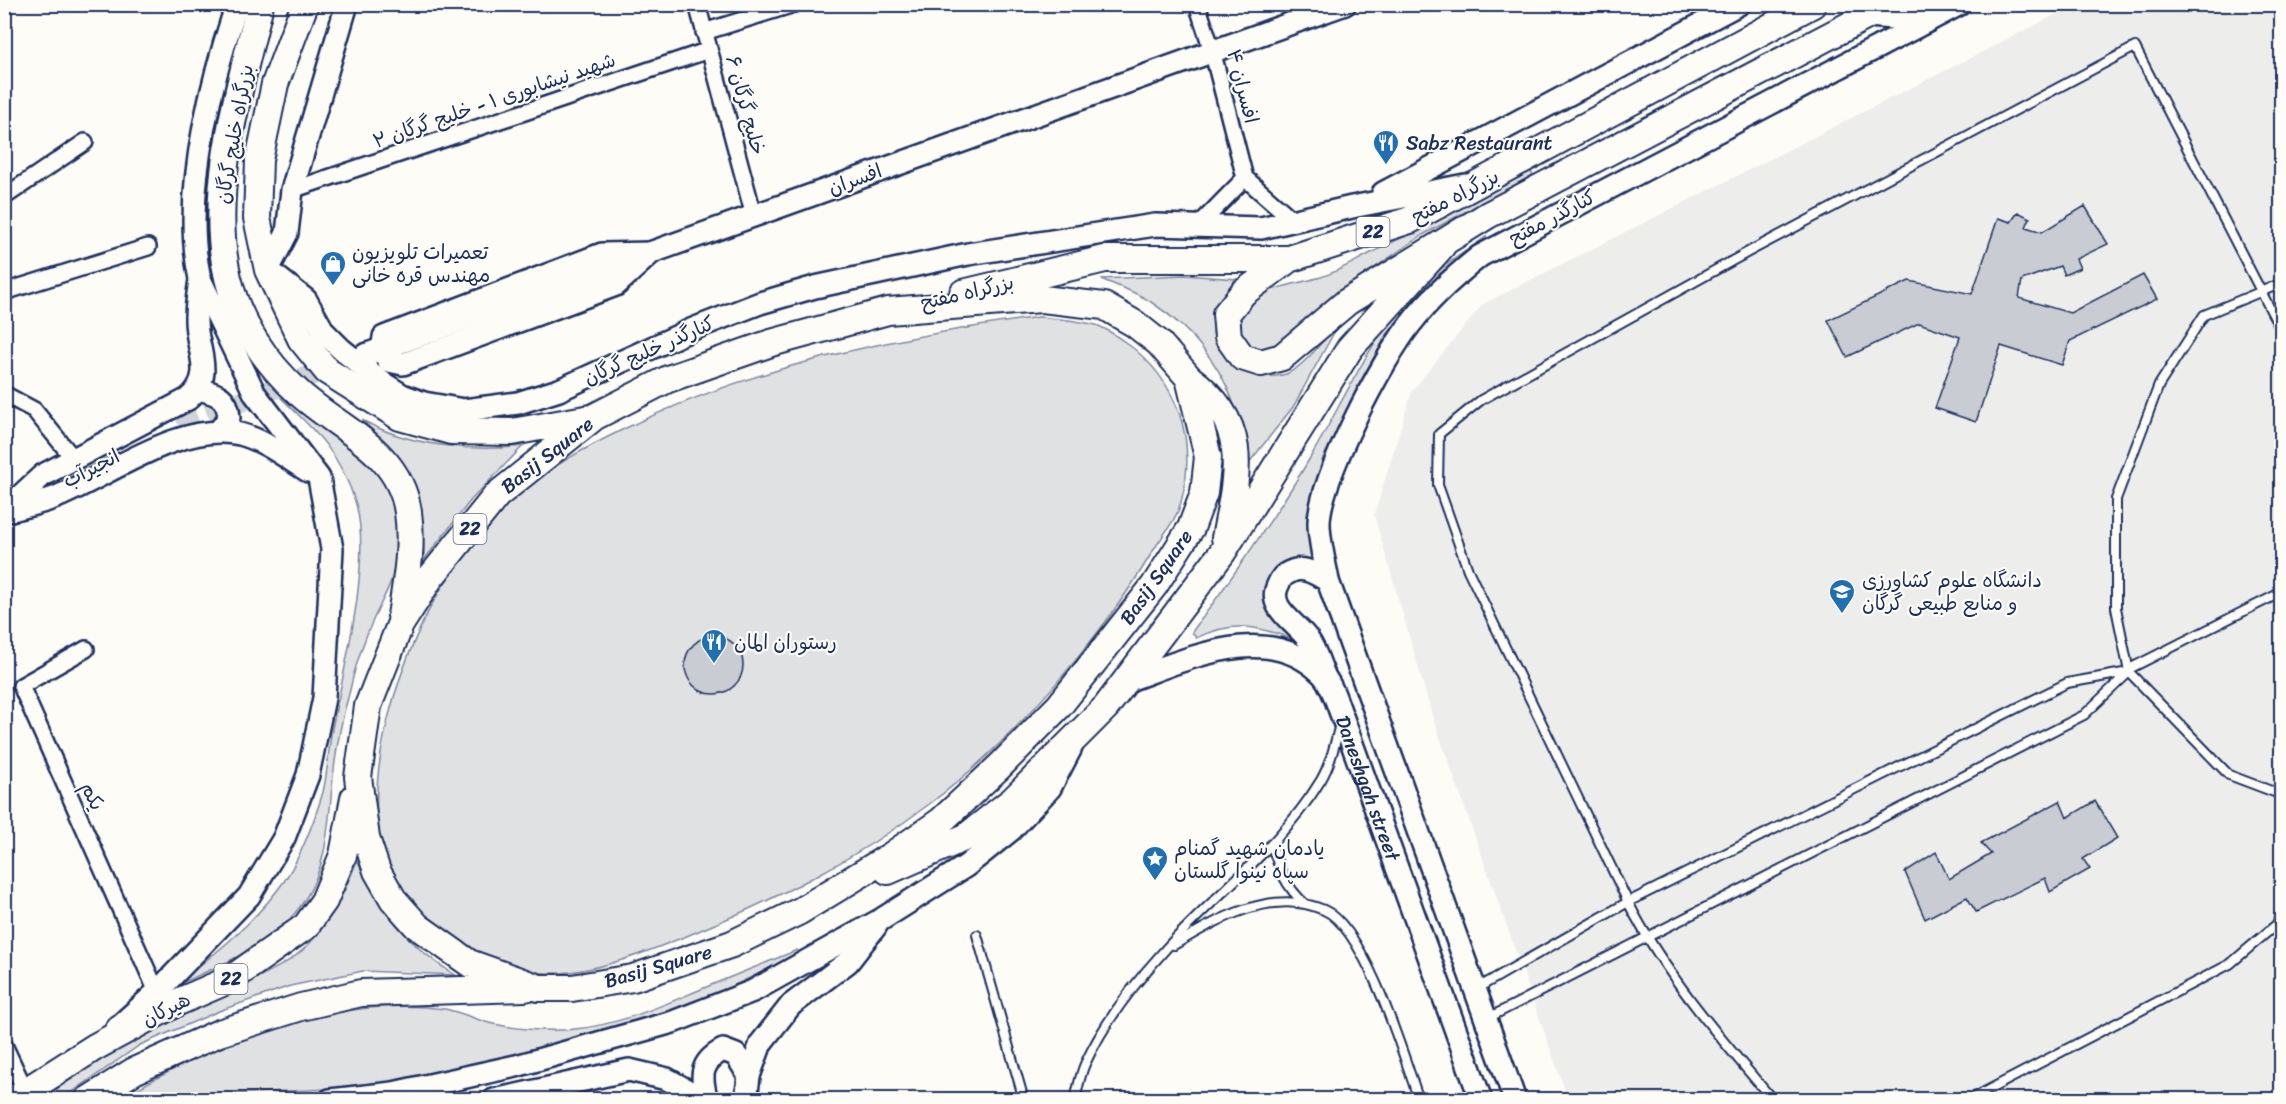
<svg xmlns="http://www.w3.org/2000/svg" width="2286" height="1104" font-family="Sriracha,'Playpen Sans Arabic',sans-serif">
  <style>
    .built { fill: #edeeec }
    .green { fill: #e0e1e3; stroke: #7e88a0; stroke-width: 1.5 }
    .building { fill: #c9ccd3; stroke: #1b2f5e; stroke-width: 1.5 }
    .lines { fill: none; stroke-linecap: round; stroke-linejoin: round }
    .secondary-tunnel { stroke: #d0d3d8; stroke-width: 21; stroke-dasharray: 21 10; stroke-linecap: butt }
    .service-casing { stroke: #1b2f5e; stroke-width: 12 }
    .minor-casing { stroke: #1b2f5e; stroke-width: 20 }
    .secondary-casing { stroke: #1b2f5e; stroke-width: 26 }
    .trunk-casing { stroke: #1b2f5e; stroke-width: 30 }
    .service { stroke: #fdfcf7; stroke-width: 8 }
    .minor { stroke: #fdfcf7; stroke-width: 15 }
    .secondary { stroke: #fdfcf7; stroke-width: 21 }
    .trunk { stroke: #fdfcf7; stroke-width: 26 }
    .labels { text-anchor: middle; stroke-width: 4.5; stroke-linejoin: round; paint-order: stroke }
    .shield { fill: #fdfcf7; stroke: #5f6c8c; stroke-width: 1.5 }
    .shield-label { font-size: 18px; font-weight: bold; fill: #1b2f5e }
    .street-label { font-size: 20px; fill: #1b2f5e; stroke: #fdfcf7 }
    .poi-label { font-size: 20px; fill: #1b2f5e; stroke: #fdfcf7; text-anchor: start }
  </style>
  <rect width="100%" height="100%" fill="#fdfcf7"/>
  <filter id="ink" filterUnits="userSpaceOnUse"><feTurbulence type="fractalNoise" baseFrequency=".0167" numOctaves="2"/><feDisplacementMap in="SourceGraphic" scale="12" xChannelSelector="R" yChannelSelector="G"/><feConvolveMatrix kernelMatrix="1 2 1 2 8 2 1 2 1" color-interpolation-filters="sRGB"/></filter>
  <g filter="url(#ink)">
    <path class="built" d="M2075 5H2281V1099H1568L1432 715 1374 515 1412 391 1483 304Z"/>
    <path class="green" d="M1529 169 1533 175 1421 236 1326 301 1292 338 1263 352C1246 345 1227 325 1244 306 1261 288 1298 284 1321 277 1339 271 1357 260 1375 251 1427 226 1478 197 1529 169Z
      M1487 236 1439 274 1385 337 1323 458 1313 491 1310 528 1313 563 1286 562C1249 593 1266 612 1295 640 1258 626 1234 620 1196 638L1192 632C1234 575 1274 519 1310 458 1341 406 1366 347 1405 301 1428 275 1459 256 1487 236Z
      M1185 275 1236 279C1224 293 1215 305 1213 324 1210 360 1255 384 1286 374 1305 367 1328 334 1342 318L1293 407 1244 469C1243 454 1243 437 1239 423 1228 372 1194 330 1151 302 1136 292 1117 286 1101 279Z
      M1039 317C1058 319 1078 320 1096 325 1106 328 1116 336 1125 342 1177 379 1198 439 1181 502 1177 519 1162 536 1153 551 1099 641 1013 742 928 805 855 860 774 900 689 935 651 950 611 967 570 972 525 978 488 963 452 939 430 925 410 907 396 884 349 809 397 662 439 592 456 565 495 515 518 494 549 467 587 447 624 429 755 365 896 337 1039 317Z
      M286 397C321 424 374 453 391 495 398 512 400 534 398 553 395 583 376 609 366 637 359 655 353 675 349 694 340 724 335 756 332 787 328 826 327 867 304 901 274 947 217 966 169 989 212 957 254 924 285 880 302 854 314 822 323 792 328 772 328 750 332 729 344 669 372 562 356 504 341 455 317 432 281 398Z
      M362 420C409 446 470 452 523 446L471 500 424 560C424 492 410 466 362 420Z
      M357 861C383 912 405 944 455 975L363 971 290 986 219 1011 140 1045 62 1099 41 1100C90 1066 139 1032 192 1005 230 986 280 975 310 943 332 919 345 891 357 861Z
      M797 950 799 954 735 985 670 1010 490 1062 382 1086 118 1100C211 1044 336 994 445 1009 460 1012 475 1019 489 1023 516 1029 547 1032 575 1029 620 1025 663 1005 704 988 735 975 766 963 797 950Z"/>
    <path class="building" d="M2085 206 2108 244 2076 259 2080 268 2064 275 2060 266 2022 280 2019 298 2070 313 2143 275 2157 299 2070 341 2062 365 2001 346 1976 422 1935 408 1960 337 1919 323 1847 357 1828 320 1909 281 1972 294 1998 218 2011 222 2018 212 2030 218 2026 227 2042 232Z
      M685 665a29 29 0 1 1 58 0a29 29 0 1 1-58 0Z
      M2060 801 2067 818 2095 801 2117 838 2083 859 2090 869 2050 892 2045 878 1976 912 1967 897 1925 919 1905 872 1936 852 1949 879 1991 854 1981 843Z"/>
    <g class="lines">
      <path class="secondary-tunnel" d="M178 425 365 355"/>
      <defs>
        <path id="service" d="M2282 283 2204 315 2159 385 2116 499V608L2129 672 2229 775 2282 795
          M2129 669 2282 592
          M1272 844C1278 868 1286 887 1305 904
          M977 935 1024 1100
          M1174 945C1218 919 1272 887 1324 910 1365 927 1404 1057 1419 1100
          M1476 989 1628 902 2067 683 2129 672 2084 715 1488 1018
          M1075 1100C1078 1088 1080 1075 1085 1064 1103 1025 1134 984 1163 952 1215 894 1280 848 1321 780 1331 763 1335 743 1340 724
          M1773 1100C1720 1038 1665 975 1628 902L1468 570 1438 485 1439 434 1481 400 1750 251 2135 47 2282 332
          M1969 1100 2230 964 2277 924 2282 910"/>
        <path id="minor" d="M697 4 754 216
          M1197 4 1212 50 1245 178
          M704 32 794 4
          M1245 178 1294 221
          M292 190 709 50
          M4 197 85 142
          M1198 226 1245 178
          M4 292 148 247
          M4 394 34 410 74 459
          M86 649 21 686 157 992
          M4 1045 25 1090"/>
        <g id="secondary">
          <path d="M347 4 292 190 287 233 268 270 306 300 324 332 341 349 386 385 402 395 424 403 464 410 518 403 559 390 693 329 760 303 815 287 968 254 1155 225 1261 228 1352 207 1465 185"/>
          <path d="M1869 16 1928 21"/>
          <path d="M1383 193 1739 4"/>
          <path d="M651 253 616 285 403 364 389 361 382 351 384 337 602 254Z"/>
          <path d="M365 355 1345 4"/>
          <path d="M199 389C218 394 228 397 229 418L219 431"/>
          <path d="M4 511 43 475 188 399C217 374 195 349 196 318 196 306 198 293 200 280"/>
          <path d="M8 511C25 506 44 503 61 495 112 473 182 421 240 434 264 440 287 458 308 471"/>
          <path d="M1324 675C1319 664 1316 651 1309 641 1298 623 1266 609 1278 585 1281 578 1283 575 1290 572 1303 565 1317 574 1328 581"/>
          <path id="s1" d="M1126 681C1186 660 1268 619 1322 674 1332 684 1337 704 1342 716L1481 1100"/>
          <path d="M117 1028 157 992 249 896 284 838 308 775 324 698 332 549 319 478 255 394 200 279C182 199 209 90 234 13L239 4"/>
          <path d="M330 1100 393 1093 516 1066 673 1022 753 991 882 919 966 866 1011 830 1050 788 1071 748"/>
          <path d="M494 1100 629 1070 667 1079 690 1092 698 1100"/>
          <path d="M707 1100C700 1076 700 1062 723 1050L736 1055 749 1076"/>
          <path d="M746 1100 749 1076 761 1043 791 1005 848 962 876 926"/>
          <path d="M1515 1100 1328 581C1325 563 1319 542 1319 523 1319 480 1384 356 1412 322 1432 296 1455 276 1480 256L1960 4"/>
        </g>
        <path id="trunk" d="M260 4C240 89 207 192 228 278 238 322 265 362 298 392 339 430 399 449 408 512 413 547 406 582 401 616
          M305 4 275 84 259 160 257 218 268 270 301 339 327 371 400 417 451 431 512 432 591 418
          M1289 259 1243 293 1226 314 1228 337 1242 357 1261 363 1282 357 1347 302 1488 215 1890 4
          M963 293 1105 259H1289L1410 220 1813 4
          M1042 299 1104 306 1135 324 1159 343 1189 378 1208 457 1204 493 1191 528 1154 586 1059 706 1000 766 941 821 892 855 800 911 732 944 633 978 572 988H539L469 963 417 926 393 899 377 871 366 838 358 777 368 706 400 625 430 578 497 495 594 417 668 379 771 343 888 311Z
          M1189 378C1251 423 1238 472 1225 538
          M888 871 966 837 1013 800 1106 707 1222 553 1350 348 1442 246
          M12 1100 95 1047 178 1002 231 979 306 926 324 901 343 855 354 798
          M88 1100 134 1071 219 1033 301 1007 361 993 525 988"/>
      </defs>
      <use href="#service" class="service-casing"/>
      <use href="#minor" class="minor-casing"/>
      <use href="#secondary" class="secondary-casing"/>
      <use href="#trunk" class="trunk-casing"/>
      <use href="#service" class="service"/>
      <use href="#minor" class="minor"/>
      <use href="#secondary" class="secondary"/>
      <use href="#trunk" class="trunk"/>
    </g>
  </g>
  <defs>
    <symbol id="restaurant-pin" viewBox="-11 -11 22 30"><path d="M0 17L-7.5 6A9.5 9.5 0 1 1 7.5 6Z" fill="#1f6fb2" stroke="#fdfcf7"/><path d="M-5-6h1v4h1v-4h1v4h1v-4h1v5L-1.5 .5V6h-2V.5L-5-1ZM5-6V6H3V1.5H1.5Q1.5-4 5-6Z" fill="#fff"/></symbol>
    <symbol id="shop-pin" viewBox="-11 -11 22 30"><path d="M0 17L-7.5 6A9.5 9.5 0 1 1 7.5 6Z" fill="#1f6fb2" stroke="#fdfcf7"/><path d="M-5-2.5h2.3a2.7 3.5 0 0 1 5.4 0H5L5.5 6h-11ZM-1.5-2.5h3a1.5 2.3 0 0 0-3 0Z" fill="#fff"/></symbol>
    <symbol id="university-pin" viewBox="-11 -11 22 30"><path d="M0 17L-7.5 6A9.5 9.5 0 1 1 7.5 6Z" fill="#1f6fb2" stroke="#fdfcf7"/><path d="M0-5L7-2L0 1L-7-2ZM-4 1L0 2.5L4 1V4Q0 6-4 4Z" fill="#fff"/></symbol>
    <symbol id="sight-pin" viewBox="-11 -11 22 30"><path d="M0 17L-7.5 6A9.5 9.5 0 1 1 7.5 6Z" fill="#1f6fb2" stroke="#fdfcf7"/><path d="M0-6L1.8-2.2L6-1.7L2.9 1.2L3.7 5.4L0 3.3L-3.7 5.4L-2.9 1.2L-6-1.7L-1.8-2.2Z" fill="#fff"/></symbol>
  </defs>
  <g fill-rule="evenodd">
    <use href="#restaurant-pin" x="1371" y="128" width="30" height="40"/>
    <use href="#shop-pin" x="318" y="249" width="30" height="40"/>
    <use href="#university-pin" x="1827" y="577" width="30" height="40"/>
    <use href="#restaurant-pin" x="699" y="627" width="30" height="40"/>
    <use href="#sight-pin" x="1140" y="844" width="30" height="40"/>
  </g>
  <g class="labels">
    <g class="shield">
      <rect x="1356.5" y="217" width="33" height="30" rx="4.5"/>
      <rect x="453.5" y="514" width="33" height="30" rx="4.5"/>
      <rect x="214.5" y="964" width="33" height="30" rx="4.5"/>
    </g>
    <g class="shield-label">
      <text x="1373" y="238">22</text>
      <text x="470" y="535">22</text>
      <text x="231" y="985">22</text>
    </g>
    <g class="street-label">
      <text transform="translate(1243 86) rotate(76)" y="7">افسران ۴</text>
      <text transform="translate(494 100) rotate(-19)" y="7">شهید نیشابوری ۱ - خلیج گرگان ۲</text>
      <text transform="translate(746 105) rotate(75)" y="7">خلیج گرگان ۶</text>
      <text transform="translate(234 134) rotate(-80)" y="7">بزرگراه خلیج گرگان</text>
      <text transform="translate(855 179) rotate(-20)" y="7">افسران</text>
      <text transform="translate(1455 196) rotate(-27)" y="7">بزرگراه مفتح</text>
      <text transform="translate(1552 217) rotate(-28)" y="7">کنارگذر مفتح</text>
      <text transform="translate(967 292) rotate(-13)" y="7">بزرگراه مفتح</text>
      <text transform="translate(649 350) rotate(-24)" y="7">کنارگذر خلیج گرگان</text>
      <text transform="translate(547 455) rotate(-38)" y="7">Basij Square</text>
      <text transform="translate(91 468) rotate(-27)" y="7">انجیرآب</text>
      <text transform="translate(1156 577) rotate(-55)" y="7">Basij Square</text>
      <text dy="7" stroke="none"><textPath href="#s1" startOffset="332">Daneshgah street</textPath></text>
      <text transform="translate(93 796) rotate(66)" y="7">یکم</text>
      <text transform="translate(658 966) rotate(-16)" y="7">Basij Square</text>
      <text transform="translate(166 1009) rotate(-27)" y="7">هیرکان</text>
    </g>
    <g class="poi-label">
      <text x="1406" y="150">Sabz Restaurant</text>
      <text x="352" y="259">تعمیرات تلویزیون<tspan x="352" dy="23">مهندس قره خانی</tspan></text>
      <text x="1862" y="587">دانشگاه علوم کشاورزی<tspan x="1862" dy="23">و منابع طبیعی گرگان</tspan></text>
      <text x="734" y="649">رستوران المان</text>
      <text x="1174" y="855">یادمان شهید گمنام<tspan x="1174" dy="23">سپاه نینوا گلستان</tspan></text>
    </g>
  </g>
  <rect width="2286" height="1104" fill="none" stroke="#fdfcf7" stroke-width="24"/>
  <rect x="12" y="12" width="2262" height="1080" fill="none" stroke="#1b2f5e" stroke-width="2" filter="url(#ink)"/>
</svg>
